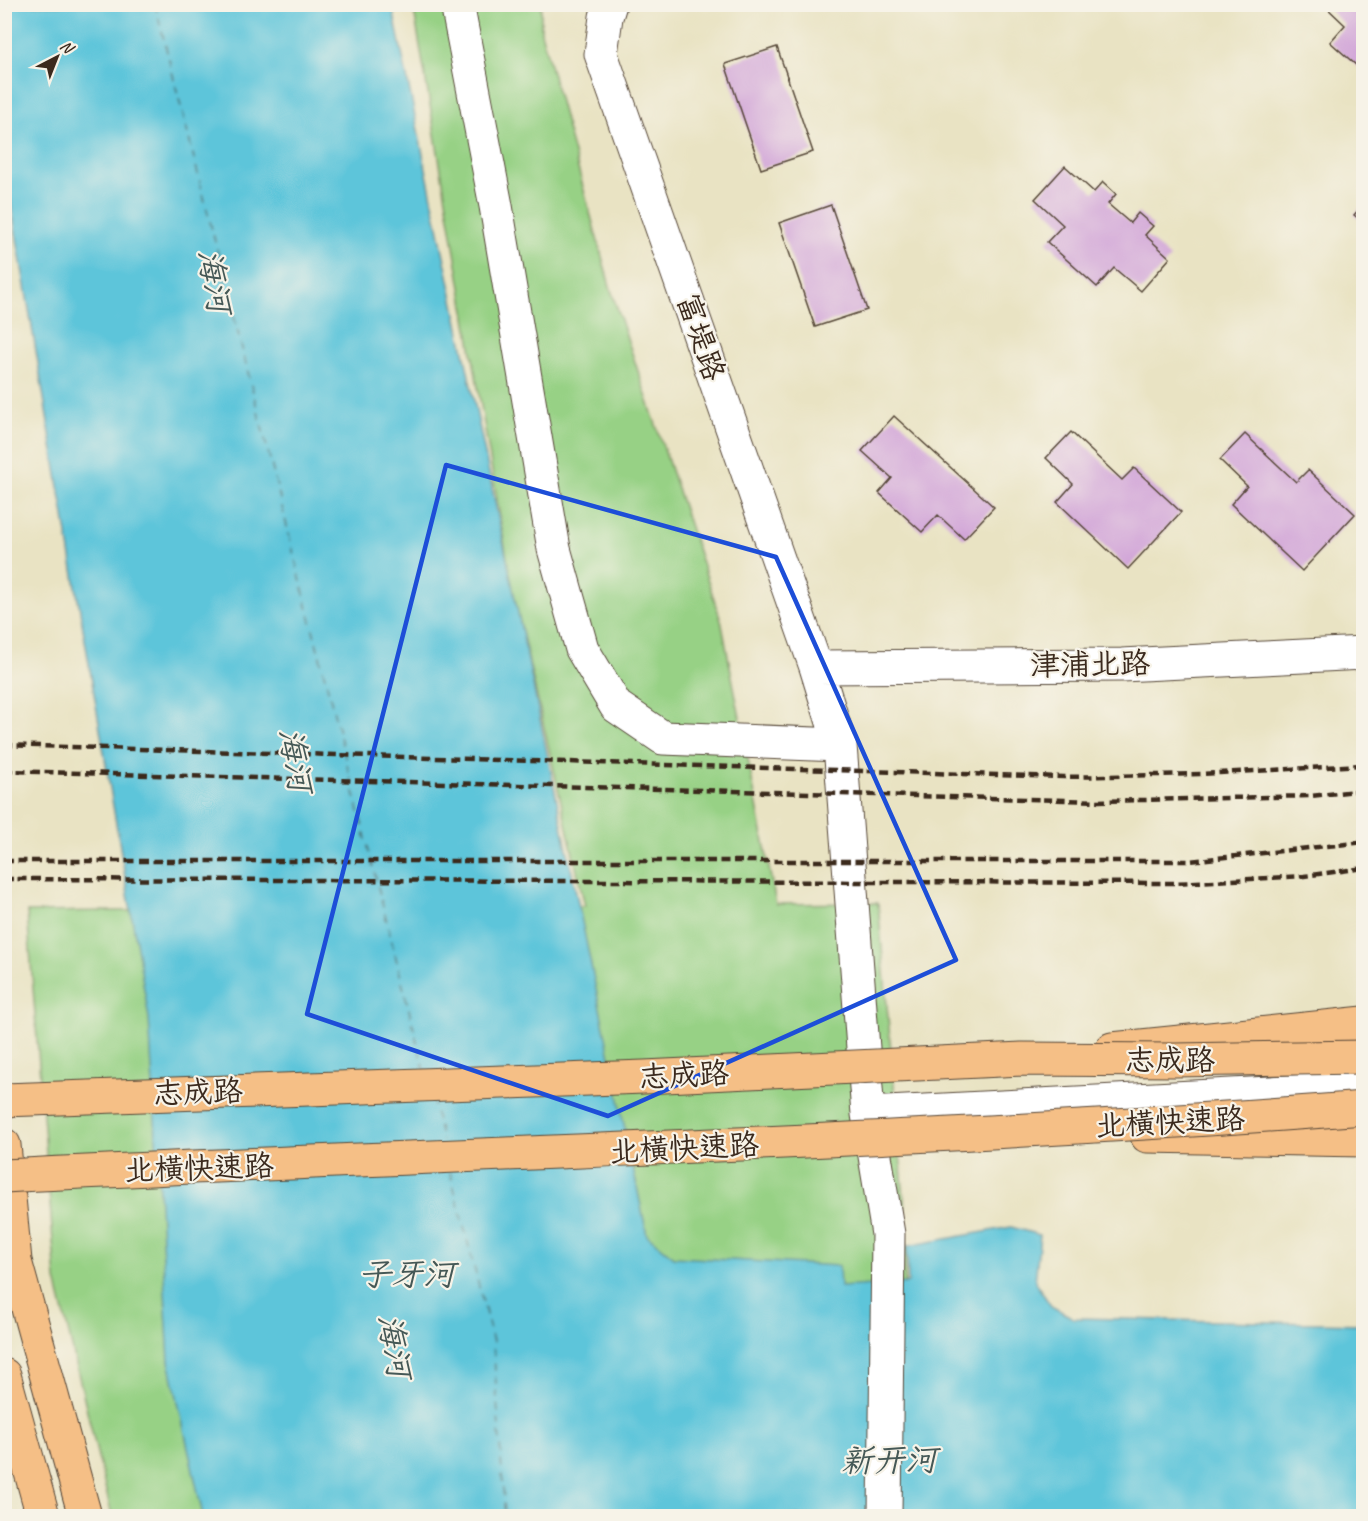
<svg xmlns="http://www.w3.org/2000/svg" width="1368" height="1521" font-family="Caveat,'LXGW WenKai TC',sans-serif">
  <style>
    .green { fill: #97d185; stroke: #697e52; stroke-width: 1.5 }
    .water { fill: #5dc5da; stroke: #4c787c; stroke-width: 1.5 }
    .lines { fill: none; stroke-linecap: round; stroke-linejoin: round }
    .ferry { stroke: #455856; stroke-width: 1.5; stroke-dasharray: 8 6; stroke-linecap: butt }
    .building { fill: #d2a6d8 }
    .minor-casing { stroke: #554637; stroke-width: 35 }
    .major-casing { stroke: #554637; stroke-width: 35 }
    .highway-casing { stroke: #554637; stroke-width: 35 }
    .minor { stroke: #fff; stroke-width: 33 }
    .major { stroke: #f5bf86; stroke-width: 33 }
    .highway { stroke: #f5bf86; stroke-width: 33 }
    .rail { stroke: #3b2a1e; stroke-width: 4.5; stroke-dasharray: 9 4.5; stroke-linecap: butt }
    .highway-bridge-casing { stroke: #554637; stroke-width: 35; stroke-linecap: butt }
    .highway-bridge { stroke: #f5bf86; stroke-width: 33 }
    .marked { fill: none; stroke: #1d4ed8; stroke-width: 4.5; stroke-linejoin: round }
    .labels { text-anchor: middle; stroke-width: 4.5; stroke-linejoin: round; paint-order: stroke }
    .street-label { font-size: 30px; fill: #3b2a1e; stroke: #f7f3e8 }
    .water-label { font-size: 32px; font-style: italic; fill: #455856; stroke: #f7f3e8 }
  </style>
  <rect width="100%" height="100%" fill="#f7f3e8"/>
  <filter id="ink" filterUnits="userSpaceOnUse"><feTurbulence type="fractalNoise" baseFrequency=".0167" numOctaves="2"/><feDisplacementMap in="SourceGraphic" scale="12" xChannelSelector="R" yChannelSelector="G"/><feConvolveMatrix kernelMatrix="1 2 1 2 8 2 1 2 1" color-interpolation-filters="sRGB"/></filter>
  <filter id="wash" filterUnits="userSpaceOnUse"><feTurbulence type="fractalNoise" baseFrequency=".008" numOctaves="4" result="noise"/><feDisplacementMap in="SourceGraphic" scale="24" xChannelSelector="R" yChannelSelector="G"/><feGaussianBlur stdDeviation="1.35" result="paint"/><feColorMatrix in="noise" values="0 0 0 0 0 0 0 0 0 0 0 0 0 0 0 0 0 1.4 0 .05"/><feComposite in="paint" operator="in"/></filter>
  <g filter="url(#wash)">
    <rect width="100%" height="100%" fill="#e9e3c3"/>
    <path class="green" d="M413 5H541V32L611 290 721 620 776 904 878 903 906 1222 901 1516H112L56 1280 27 912 585 906 512 588Z"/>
    <path class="water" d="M4 5H392L647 1235 674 1257 839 1266 840 1287 908 1283 907 1246 1011 1227 1040 1235 1035 1282 1051 1306 1073 1318 1363 1324V1516H203L169 1361 149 1018 5 168Z"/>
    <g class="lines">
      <path class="ferry" d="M155 4 424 1069
        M432 1099 442 1141
        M450 1172 493 1342 505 1516"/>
    </g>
    <g id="blocks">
      <path class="building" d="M1323 4H1364V72L1330 42 1345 25Z
        M777 47 813 152 761 169 725 64Z
        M1065 166 1094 192 1103 182 1116 194 1108 204 1130 223 1138 213 1153 226 1145 235 1170 258 1141 291 1114 268 1097 287 1047 242 1063 225 1035 199Z
        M1364 204V223L1354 215Z
        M831 205 867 310 815 327 779 223Z
        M894 416 994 507 964 539 938 515 922 532 879 493 892 478 862 451Z
        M1071 432 1122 480 1134 468 1181 512 1128 569 1057 502 1073 484 1046 458Z
        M1245 434 1296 482 1308 470 1355 514 1302 571 1231 504 1247 486 1220 460Z"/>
    </g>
  </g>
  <g filter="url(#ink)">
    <use href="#blocks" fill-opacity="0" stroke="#554637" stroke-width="1.5"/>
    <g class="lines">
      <defs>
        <path id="minor" d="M457 4 496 206 554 549 582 649 616 706 663 738 840 745
          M610 4 606 17 601 54 816 667 840 745 868 1114 888 1234 885 1516
          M816 667 1122 665 1364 653
          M868 1114 1364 1088"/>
        <path id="major" d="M4 1145 15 1261 85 1516
          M4 1375 43 1516"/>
        <path id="highway" d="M1112 1049 1364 1023
          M1147 1136 1364 1140"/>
      </defs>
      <use href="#minor" class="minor-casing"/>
      <use href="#major" class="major-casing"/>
      <use href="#highway" class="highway-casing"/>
      <use href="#minor" class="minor"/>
      <use href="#major" class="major"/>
      <use href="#highway" class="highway"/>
      <path class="rail" d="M4 745 1064 777 1201 774 1364 765
        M4 771 1099 801 1311 796 1364 790
        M4 861H1190L1364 842
        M4 879 1176 883 1304 876 1364 868"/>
      <defs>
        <path id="highway-bridge" d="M4 1100 644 1077 1022 1059 1175 1060 1364 1057
          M4 1176C458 1153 911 1143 1364 1108"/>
      </defs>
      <use href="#highway-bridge" class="highway-bridge-casing"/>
      <use href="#highway-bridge" class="highway-bridge"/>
    </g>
  </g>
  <path class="marked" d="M446 465 776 557 956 960 608 1116 307 1014Z"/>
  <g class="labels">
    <g class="street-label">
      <text transform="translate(701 337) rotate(71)" y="10">富堤路</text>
      <text transform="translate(1090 664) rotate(-1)" y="10">津浦北路</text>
      <text x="1170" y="1070">志成路</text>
      <text transform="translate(684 1075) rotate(-3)" y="10">志成路</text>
      <text transform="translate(198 1092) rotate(-2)" y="10">志成路</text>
      <text transform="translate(1170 1122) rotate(-3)" y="10">北横快速路</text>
      <text transform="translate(684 1148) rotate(-3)" y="10">北横快速路</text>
      <text transform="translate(199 1168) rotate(-2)" y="10">北横快速路</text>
    </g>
    <g class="water-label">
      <text transform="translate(215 281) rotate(80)" y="11">海河</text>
      <text transform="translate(296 760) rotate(80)" y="11">海河</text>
      <text x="407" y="1285">子牙河</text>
      <text transform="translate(395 1346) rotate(80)" y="11">海河</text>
      <text transform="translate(889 1460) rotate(-1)" y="11">新开河</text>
    </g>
  </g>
  <rect width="1368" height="1521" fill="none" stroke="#f7f3e8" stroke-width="24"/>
  <g transform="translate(57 57) rotate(42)" stroke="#f7f3e8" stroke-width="4.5" paint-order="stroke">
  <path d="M0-4.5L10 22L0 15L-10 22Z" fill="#3b2a1e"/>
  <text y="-9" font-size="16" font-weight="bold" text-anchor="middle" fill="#3b2a1e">N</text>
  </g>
</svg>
